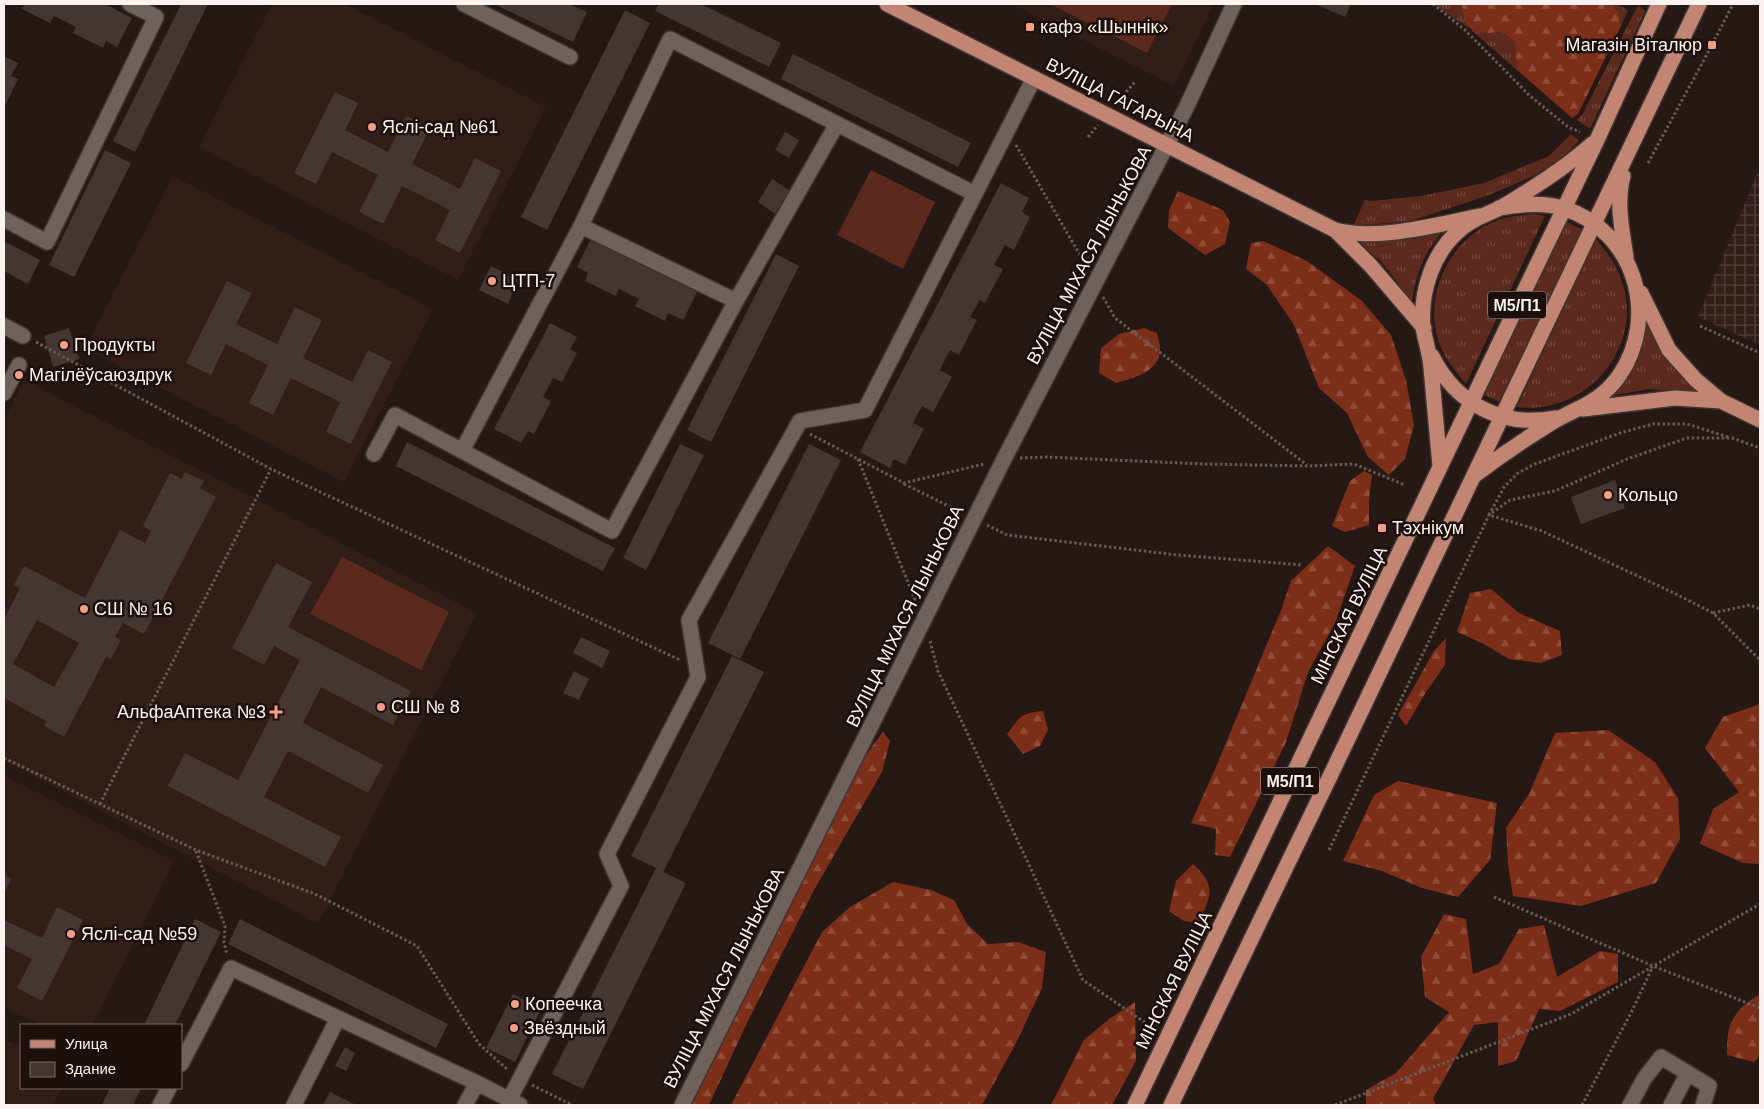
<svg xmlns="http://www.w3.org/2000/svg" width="1764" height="1109" font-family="Arial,sans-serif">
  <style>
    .built { fill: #321e19 }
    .industrial { fill: url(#industrial-grid) }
    .grass { fill: url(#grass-tufts) }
    .forest { fill: url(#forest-firs) }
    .pitch { fill: #5c2a1c }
    .building { fill: #453632; fill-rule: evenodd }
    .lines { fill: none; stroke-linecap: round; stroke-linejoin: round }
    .minor-casing { stroke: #3e3432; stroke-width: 18 }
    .major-casing { stroke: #3e3432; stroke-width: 18 }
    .path { stroke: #675b58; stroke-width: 3; stroke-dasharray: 2.5 2.5; stroke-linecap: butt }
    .minor { stroke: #71615c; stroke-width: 15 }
    .major { stroke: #c28473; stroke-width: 15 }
    .poi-dot { fill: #f49e86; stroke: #1c0f0c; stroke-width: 2 }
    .labels { text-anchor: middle; stroke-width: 5; stroke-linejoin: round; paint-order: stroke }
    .shield { fill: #1c0f0c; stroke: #b9aeab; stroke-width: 1 }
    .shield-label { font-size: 16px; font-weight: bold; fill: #fcf2ef }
    .poi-label { font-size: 18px; fill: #fcf2ef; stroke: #1c0f0c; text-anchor: start }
    .street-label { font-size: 18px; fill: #fcf2ef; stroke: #1c0f0c }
  </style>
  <defs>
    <pattern id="industrial-grid" width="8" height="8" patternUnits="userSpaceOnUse" patternTransform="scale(1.25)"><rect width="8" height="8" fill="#321e19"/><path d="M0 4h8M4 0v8" fill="none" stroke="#513f3b"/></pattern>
    <pattern id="grass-tufts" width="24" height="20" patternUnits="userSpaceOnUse" patternTransform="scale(1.25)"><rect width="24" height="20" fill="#5c2a1c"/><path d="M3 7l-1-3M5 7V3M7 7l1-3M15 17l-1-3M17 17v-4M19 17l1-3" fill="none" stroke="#74493d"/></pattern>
    <pattern id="forest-firs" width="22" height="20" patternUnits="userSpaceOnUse" patternTransform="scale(1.25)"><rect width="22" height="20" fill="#7c2e18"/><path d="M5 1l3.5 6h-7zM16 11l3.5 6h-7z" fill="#904d3a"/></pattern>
  </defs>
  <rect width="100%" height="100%" fill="#261815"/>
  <path class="built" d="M272 4H345L546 107 458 280 199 147Z
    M1012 4H1214L1174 86Z
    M173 176 433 309 344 482 85 349Z
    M24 380 477 613 318 923 4 761V421Z
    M4 776 174 861 93 1025H40L4 1007Z
    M4 1039 21 1047V1088H62L53 1105H4Z"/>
  <path class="industrial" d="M1760 167V345L1698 317Z"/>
  <path class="grass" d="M1433 4H1462L1469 28C1481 33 1490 33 1503 32L1515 42 1517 70 1469 28Z
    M1612 4H1617L1628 10 1621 26 1618 12Z
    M1638 5 1645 11 1590 129 1577 120 1582 115Z
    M1571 134 1579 140 1559 163 1529 178 1489 195 1411 221 1353 226 1365 200 1372 201 1421 196 1484 183 1549 156Z
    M1535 214 1545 216 1466 384C1457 373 1448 363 1442 350 1420 300 1447 239 1498 220 1510 216 1523 215 1535 214Z
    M1565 221 1583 230 1502 403 1484 395Z
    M1443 231C1424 252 1414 277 1412 306L1398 283 1380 260 1354 242 1414 239Z
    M1596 239C1605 250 1614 260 1619 274 1649 342 1589 416 1517 407Z
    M1647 322 1661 351 1697 393 1649 389 1609 396C1633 369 1639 358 1647 322Z"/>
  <path class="forest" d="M1462 4H1612L1618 12 1621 26 1578 114 1572 118 1517 70 1515 42 1503 32C1489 33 1470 36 1465 20 1463 15 1463 9 1462 4Z
    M1178 191 1223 210 1230 222 1225 244 1205 255 1168 228 1169 210Z
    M1263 241 1307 261 1362 301 1391 335 1406 380 1414 425 1405 459 1389 475 1368 457 1347 413 1319 388 1294 325 1267 285 1246 269 1251 243Z
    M1144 328 1157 333C1158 338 1160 344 1160 349 1160 372 1134 378 1116 383L1099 373 1101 348 1119 334Z
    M1364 471 1372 475 1369 500V525L1345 532 1332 526 1350 481Z
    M1328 546 1355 566 1335 623 1308 672 1286 742 1230 857 1215 855 1216 829 1191 823 1216 767 1281 610 1291 581Z
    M1491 589 1519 613 1560 631 1562 655 1541 663 1509 659 1482 643 1457 632 1470 593Z
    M1446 638 1445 665 1426 692 1406 726 1398 715 1434 651Z
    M1760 704V864L1743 863 1700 844 1713 809 1739 792 1705 748 1723 717Z
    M1043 711 1048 730 1040 746 1023 754 1007 734C1021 716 1020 713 1043 711Z
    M1608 730 1655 762 1678 798 1680 839 1656 883 1581 906 1513 896 1508 864 1506 828 1529 794 1555 733Z
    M883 732 890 741 882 772 814 890 746 1025 709 1105H692C734 1019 774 933 818 848 838 809 855 766 883 732Z
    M1398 781 1497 803 1490 860 1458 897 1422 888 1382 871 1343 861 1374 795Z
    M1193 864C1218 887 1210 896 1199 923L1184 921 1169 911 1176 881Z
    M893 882 931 890 954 900 967 924 988 944 1018 942 1046 952 1042 988 1015 1045 982 1105H731L822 932 850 907Z
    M1444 914 1466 919 1473 974 1499 964 1519 929 1544 925 1557 977 1600 951 1618 954V982L1560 1011 1539 1009 1516 1061 1498 1066V1022L1474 1025 1433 1099 1436 1105H1366V1090L1396 1073 1449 1012 1425 997 1421 957Z
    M1760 995V1056L1754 1062 1727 1055C1727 1048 1727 1041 1728 1034 1730 1017 1745 1001 1760 995Z
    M1135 1002 1136 1061 1112 1105H1051L1084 1040 1109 1019Z"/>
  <path class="pitch" d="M1050 4H1172L1147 53Z
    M871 170 935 202 903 269 837 235Z
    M342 557 449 612 421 670 310 614Z"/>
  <path class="building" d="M25 4H105L132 18 117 47 106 41 103 48 73 33 76 27 54 16 50 23 22 9Z
    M181 4H208L135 152 113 141Z
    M494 4H569L587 12 573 42Z
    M659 4H701L781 43 769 67 655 11Z
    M1315 4H1351L1345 17Z
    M625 10 650 23 547 230 521 217Z
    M793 54 971 143 958 167 781 79Z
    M4 56 18 63 11 76 18 79 4 108Z
    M335 92 358 103 345 130 388 152 406 116 430 128 412 164 460 189 475 158 501 171 460 253 435 240 450 210 402 186 383 224 359 212 378 175 332 152 316 184 294 173Z
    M785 132 799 140 789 158 775 150Z
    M105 150 131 163 74 277 49 265Z
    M772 179 790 191 775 214 758 202Z
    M1001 183 1029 198 1022 212 1030 217 1014 250 1005 245 994 265 1003 269 985 303 980 300 970 317 977 320 959 355 950 350 940 370 952 377 933 412 922 406 913 423 924 429 905 465 894 459 890 468 860 452Z
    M591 239 697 292 683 320 668 313 665 321 635 306 639 299 619 289 616 296 585 281 588 273 577 267Z
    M4 241 40 260 28 284 4 271Z
    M776 254 799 266 711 442 687 430Z
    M491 266 518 279 508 304 479 290Z
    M227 281 252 293 236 324 277 344 295 307 322 320 303 358 352 382 368 350 392 362 351 444 326 432 340 402 291 378 273 415 249 403 268 365 226 344 211 375 186 363Z
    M550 323 577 337 570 349 577 353 562 382 553 378 543 397 551 401 534 434 528 431 521 443 494 429Z
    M69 328 79 359 53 367 44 336Z
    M407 442 615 548 603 571 396 466Z
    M680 444 704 455 646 570 623 558Z
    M809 444 841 460 740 659 708 643Z
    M185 472 204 481 200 488 216 497 144 634 123 623 115 637 121 640 111 659 106 657 64 737 44 726 46 721 4 698V620L20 588 14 585 24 566 85 598 120 530 145 543 151 531 143 526 170 473 182 479ZM37 620 79 643 54 687 13 664Z
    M1615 480 1625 508 1581 524 1571 497Z
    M276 563 312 582 288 627 411 691 393 725 321 687 303 723 383 765 368 793 288 751 264 797 341 837 325 867 168 786 185 753 238 780 300 660 274 646 264 665 232 648Z
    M581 637 610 651 602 668 573 653Z
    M732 656 764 672 663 872 686 883 583 1089 552 1074 656 868 631 856Z
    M574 671 589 679 579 700 563 693Z
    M4 875 11 879 4 894Z
    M57 907 83 920 42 1001 17 988 32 959 4 945V920L42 938Z
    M195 919 221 932 175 1025H144Z
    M240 919 448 1024 436 1048 228 944Z
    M513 994 541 1009 515 1062 486 1048Z
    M345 1047 355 1053 346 1071 335 1066Z
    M110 1088H141L133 1105H102Z
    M330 1092 356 1105H323Z"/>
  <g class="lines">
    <defs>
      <path id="minor" d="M464 4 570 57
        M837 124 736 301 581 226 670 39 975 194
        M4 219 47 242 156 17 130 4
        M4 326 23 336
        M4 393 19 365
        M462 451 581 226
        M374 454 395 415 612 531 736 301
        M181 1064 231 968 477 1083
        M509 1100 621 886 607 854 698 677 689 620 800 421 865 410 1034 78
        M160 1105 169 1088
        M294 1105 338 1018
        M465 1105 477 1083 520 1105
        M682 1105 1004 459 1187 106 1234 4
        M1630 1105 1644 1079 1661 1057 1709 1086 1703 1105
        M1671 1105 1688 1073"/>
      <path id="major" d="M887 4 1335 230C1376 241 1438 225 1479 216
        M1623 176C1616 203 1622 229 1626 257
        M1335 230 1371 266 1424 328
        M1641 293 1669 350 1696 380 1721 401 1760 420
        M1432 356C1456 404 1502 428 1555 418
        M1583 409 1675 398 1721 401
        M1440 466C1437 433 1434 400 1431 368 1430 354 1425 340 1423 327 1420 291 1433 251 1462 228 1474 218 1488 214 1502 207 1533 188 1565 168 1592 144
        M1475 475C1500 456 1525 439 1551 423 1576 408 1600 403 1619 376 1660 316 1635 231 1563 208 1542 202 1521 204 1499 208
        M1135 1105 1520 300 1597 140 1659 4
        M1171 1105C1349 739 1524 372 1699 4"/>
    </defs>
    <use href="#minor" class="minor-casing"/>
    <use href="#major" class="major-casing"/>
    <path class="path" d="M1433 4 1465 30 1530 96 1568 127 1580 132
      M1116 103 1136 81
      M1088 137 1098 125
      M1016 145 1087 267
      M1648 163 1712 45 1733 4
      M1103 297 1115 318 1307 465
      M1700 326 1760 353
      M36 342 271 469 680 660
      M810 434 904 483 984 464
      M1728 437 1687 424H1653L1620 433 1535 464 1518 473 1504 487 1489 515 1542 531 1676 594 1713 613 1760 660
      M1020 458 1046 457 1204 464 1308 466 1354 464 1405 485
      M858 459 916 602
      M904 484 961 512
      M987 525 1007 535 1178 555 1302 565
      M1713 613 1750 605 1760 609
      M930 641 938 671 1083 980 1153 1028
      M4 758 196 850 315 894 417 946 479 1044 508 1070
      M100 804 271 469
      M1329 850 1489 515 1510 500 1555 491 1627 459 1687 438H1732L1760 448
      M196 851 225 926 224 943 227 954
      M1494 897 1653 966 1760 1008
      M532 1085 572 1105
      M1335 1105 1571 1014 1760 904
      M1582 1105 1633 1009 1652 968"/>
    <use href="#minor" class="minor"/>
    <use href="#major" class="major"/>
  </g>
  <g class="poi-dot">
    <rect x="1025" y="22" width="10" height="10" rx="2.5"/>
    <rect x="1707" y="40" width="10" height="10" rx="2.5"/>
    <circle cx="372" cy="127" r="5"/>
    <circle cx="492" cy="281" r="5"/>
    <circle cx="64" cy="345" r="5"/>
    <circle cx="19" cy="375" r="5"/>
    <circle cx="1608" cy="495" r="5"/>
    <rect x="1377" y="523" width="10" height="10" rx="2.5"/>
    <circle cx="84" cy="609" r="5"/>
    <circle cx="381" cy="707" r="5"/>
    <path d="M273.5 704.5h5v5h5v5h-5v5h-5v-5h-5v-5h5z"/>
    <circle cx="71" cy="934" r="5"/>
    <circle cx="515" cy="1004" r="5"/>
    <circle cx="514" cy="1028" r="5"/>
  </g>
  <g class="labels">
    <g class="shield">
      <rect x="1488" y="291.5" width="58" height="27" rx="4"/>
      <rect x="1261" y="767.5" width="58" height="27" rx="4"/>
    </g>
    <g class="shield-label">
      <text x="1517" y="311">М5/П1</text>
      <text x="1290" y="787">М5/П1</text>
    </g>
    <g class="poi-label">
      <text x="1040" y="33">кафэ «Шыннік»</text>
      <text x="1702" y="51" text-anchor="end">Магазін Віталюр</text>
      <text x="382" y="133">Яслі-сад №61</text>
      <text x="502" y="287">ЦТП-7</text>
      <text x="74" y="351">Продукты</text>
      <text x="29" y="381">Магілёўсаюздрук</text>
      <text x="1618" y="501">Кольцо</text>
      <text x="1392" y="534">Тэхнікум</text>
      <text x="94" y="615">СШ № 16</text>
      <text x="391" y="713">СШ № 8</text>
      <text x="266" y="718" text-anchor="end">АльфаАптека №3</text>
      <text x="81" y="940">Яслі-сад №59</text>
      <text x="525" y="1010">Копеечка</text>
      <text x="524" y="1034">Звёздный</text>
    </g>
    <g class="street-label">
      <text transform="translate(1120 100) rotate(27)" y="6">ВУЛІЦА ГАГАРЫНА</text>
      <text transform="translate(1089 255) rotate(-62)" y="6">ВУЛІЦА МІХАСЯ ЛЫНЬКОВА</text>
      <text transform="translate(1349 615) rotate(-64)" y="6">МІНСКАЯ ВУЛІЦА</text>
      <text transform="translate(905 616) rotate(-64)" y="6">ВУЛІЦА МІХАСЯ ЛЫНЬКОВА</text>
      <text transform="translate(724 978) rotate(-63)" y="6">ВУЛІЦА МІХАСЯ ЛЫНЬКОВА</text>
      <text transform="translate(1174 980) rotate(-64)" y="6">МІНСКАЯ ВУЛІЦА</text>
    </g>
  </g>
  <rect width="1764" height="1109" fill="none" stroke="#fcf2ef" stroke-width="10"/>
  <rect x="20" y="1024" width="162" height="65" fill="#1c0f0c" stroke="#766a67"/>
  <rect x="30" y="1040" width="25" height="8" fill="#c28473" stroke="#766a67"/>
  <text x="65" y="1049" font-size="15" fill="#fcf2ef">Улица</text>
  <rect x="30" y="1062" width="25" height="15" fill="#453632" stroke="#766a67"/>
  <text x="65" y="1074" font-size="15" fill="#fcf2ef">Здание</text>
</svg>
